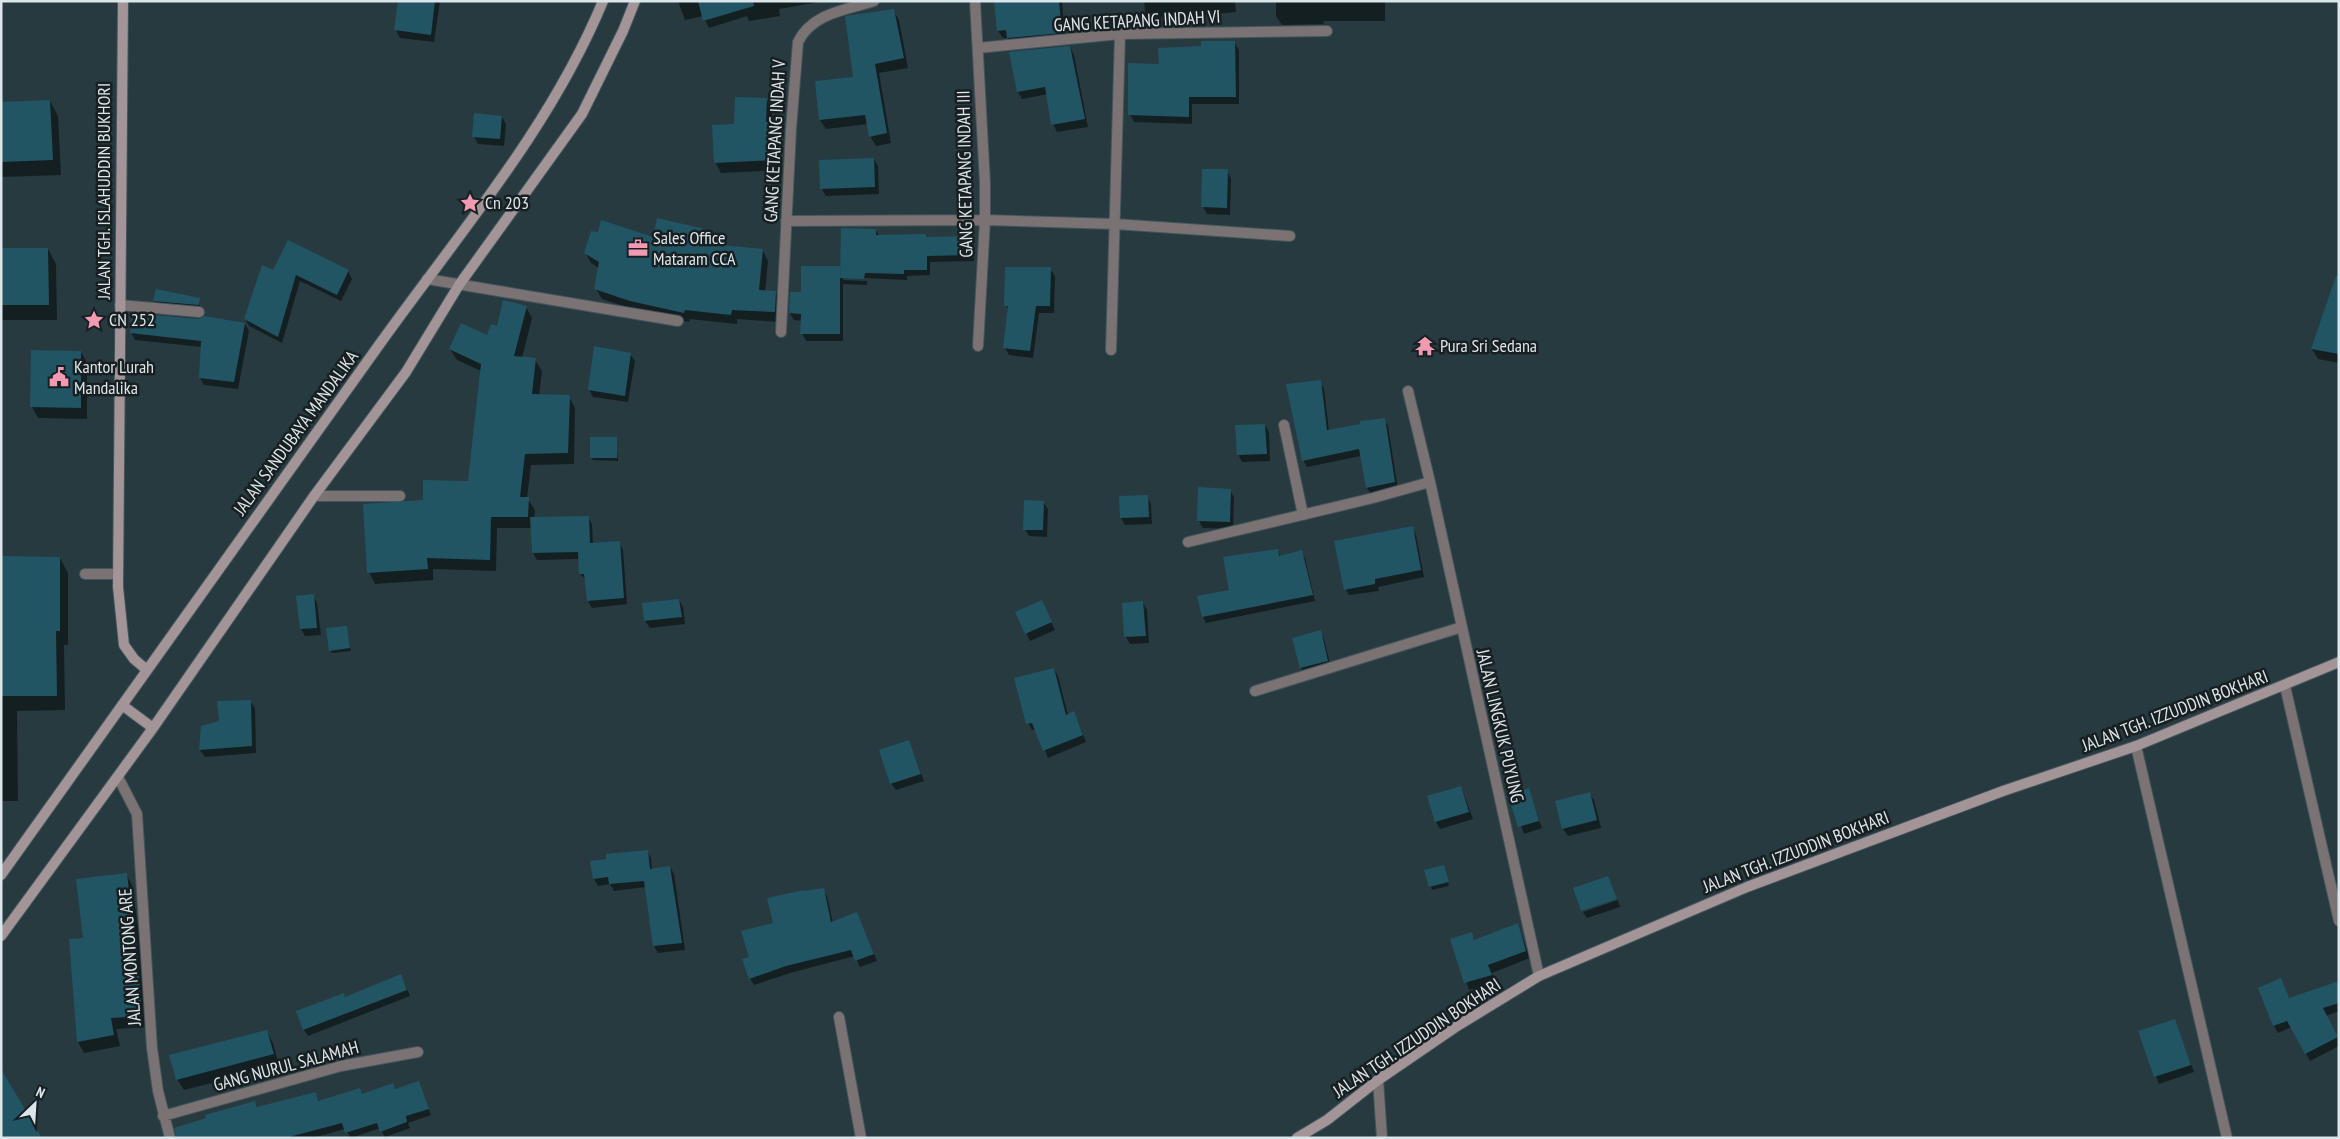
<svg xmlns="http://www.w3.org/2000/svg" width="2340" height="1139" font-family="'PT Sans Narrow',sans-serif">
  <style>
    .shadow { fill: #0007 }
    .building { fill: #225564 }
    .lines { fill: none; stroke-linecap: round; stroke-linejoin: round }
    .lane-casing { stroke: #44565b; stroke-width: 12 }
    .street-casing { stroke: #44565b; stroke-width: 12 }
    .secondary-casing { stroke: #44565b; stroke-width: 12 }
    .lane { stroke: #7b7274; stroke-width: 10 }
    .street { stroke: #7b7274; stroke-width: 10 }
    .secondary { stroke: #a29497; stroke-width: 10 }
    .labels { text-anchor: middle; stroke-width: 5; stroke-linejoin: round; paint-order: stroke }
    .street-label { font-size: 18px; fill: #dbe6ea; stroke: #171f22 }
    .poi-label { font-size: 18px; fill: #dbe6ea; stroke: #171f22; text-anchor: start }
  </style>
  <rect width="100%" height="100%" fill="#273a40"/>
  <path class="shadow" d="M400 1H440L434 42 400 38 396 30Z
    M678 1H825L779 9 780 16 749 21 747 16 709 28 703 16 685 20Z
    M995 1H1062L1065 40 1012 45 1008 38H1003L998 31Z
    M1144 1H1235L1236 12 1197 16 1195 13 1150 19 1145 12Z
    M1276 1H1385V21H1323L1324 24 1282 25 1276 16Z
    M893 10 899 20 908 68 879 73 891 143 876 146 870 136 868 124 826 129 820 120 816 82 855 78Z
    M1234 42 1239 50V104H1192V124L1134 122 1130 114 1160 65 1203 48Z
    M1070 47 1074 55 1088 127 1057 132 1053 124 1048 94 1022 99 1018 92Z
    M766 99 772 109V123L780 133 782 170 721 173 715 162 736 125Z
    M50 101 58 116 61 175 1 177V103Z
    M502 117 506 124 504 146 478 144 474 137Z
    M874 159 878 166 879 194 826 196 822 189Z
    M1227 171 1231 178 1230 215 1207 214 1203 207Z
    M704 230 709 240 708 245 763 251 768 261 765 292H775L781 302 780 322 737 319V324L690 319 689 322 636 310 602 299 596 289 599 268 591 263 585 252Z
    M876 230 879 236 925 235 927 238 970 237 973 243 974 261 930 262V275L907 276V280L843 277V280L867 281V285L843 284V341H806L802 333V321L794 320 790 313 802 294 839 267 841 271Z
    M48 249 56 264 57 320H1V250Z
    M1050 269 1055 276 1054 313H1039L1033 358 1009 355 1005 348 1009 310 1006 305Z
    M348 271 352 279 341 301 300 281 282 343 249 326 245 319 274 272Z
    M199 299 200 308 156 304 154 301Z
    M526 307 532 318 522 358 535 360 542 371 539 396 569 397 575 408 574 464 531 465 527 498 535 510 534 519 588 517 592 524 593 544 619 543 623 550 627 604 592 608 588 601 586 580 580 574 579 559 537 560 533 553 532 528H497L496 571 433 569V580L375 584 369 572 424 501 469 482 481 371 457 360 450 349 488 337Z
    M2339 311V363L2318 359 2312 349Z
    M245 324 249 331 238 389 204 385 200 378 202 347 135 340 131 332Z
    M81 352 87 363V419L38 418 32 407Z
    M630 354 635 361 628 402 593 397 589 389Z
    M1320 382 1324 389 1329 431 1384 419 1388 426 1398 489 1371 494 1367 488 1361 456 1307 467 1303 460Z
    M1265 425 1269 432 1270 461 1242 462 1238 454Z
    M616 439 618 461 593 460 591 457Z
    M1230 490 1234 497 1233 529 1203 528 1199 521Z
    M1147 497 1151 504 1152 524 1125 525 1121 518Z
    M1043 502 1048 509 1047 537 1029 536 1025 529Z
    M1412 527 1416 535 1424 577 1378 587 1379 591 1349 595 1345 588Z
    M1277 550 1281 557 1301 552 1305 558 1315 601 1206 623 1203 617Z
    M1 557 60 558 68 573V645H64L65 710 17 711 18 801H1Z
    M313 596 317 603 321 635 305 636 301 629Z
    M679 600 683 607 685 624 650 628 645 621Z
    M1143 603 1147 610 1149 643 1130 644 1126 637 1123 604Z
    M1045 609 1055 630 1030 641 1017 612Z
    M346 627 351 651 332 653 330 650Z
    M1320 631 1324 639 1331 668 1305 675 1301 668 1293 638Z
    M1054 669 1058 676 1068 715 1077 719 1086 742 1048 758 1036 729 1032 730 1028 723Z
    M250 701 255 708 256 753 205 757 200 750 220 722Z
    M909 741 924 781 896 790 891 783Z
    M1461 787 1473 819 1440 829 1436 822Z
    M1528 790 1542 828 1524 834 1510 796Z
    M1589 793 1594 800 1601 828 1568 836 1563 829 1556 802Z
    M647 851 651 858 652 870 670 867 674 874 685 950 658 953 654 946 646 887 614 891 610 884 598 886 594 879 591 862Z
    M1445 869 1449 886 1432 890 1426 871Z
    M126 874 132 885 141 947 148 1027 116 1029 120 1046 84 1053 78 1042 70 940 85 939Z
    M823 890 827 896 833 923 857 913 877 961 860 967 855 956 790 973 754 985 750 978V958L774 923 804 893Z
    M1618 900 1620 907 1587 918 1583 912Z
    M1518 925 1530 958 1492 973 1495 982 1469 990 1452 939 1471 933 1475 941Z
    M404 982 410 996 308 1036 304 1030 297 1012Z
    M2339 982V1011L2326 1016 2339 1040V1046L2310 1061 2292 1027 2278 1033 2274 1026 2290 1000Z
    M2174 1020 2194 1072 2159 1084 2139 1032Z
    M267 1032 273 1043 279 1066 184 1090 177 1079Z
    M419 1083 431 1115 408 1123 410 1128 385 1137 380 1128 351 1138 345 1129 312 1138H184L255 1102 258 1108 315 1094 319 1102 359 1089 363 1095 392 1084 396 1090Z"/>
  <path class="building" d="M398 1H435L431 35 394 30Z
    M698 1H753L754 6 703 21Z
    M994 1H1059L1062 33 1007 38 1006 30 997 31Z
    M894 9 904 58 875 64 887 133 869 137 865 115 819 120 815 81 853 77 845 16Z
    M1201 41H1235L1236 97H1189V117L1128 115V63L1159 64 1158 48 1201 46Z
    M1070 46 1085 119 1051 125 1045 87 1017 92 1009 52Z
    M735 97 767 98 766 122H774L777 160 714 163 712 125 734 124Z
    M50 100 53 160 1 162V102Z
    M474 113 502 116 500 139 472 137Z
    M874 158 875 187 820 189 819 160Z
    M1202 169H1228L1227 208 1201 207Z
    M657 218 705 229 701 243 763 249 759 290 776 291 775 312 732 310 731 315 685 310 684 313 630 301 594 289 599 262 584 253 591 231 598 232 601 220 653 237Z
    M841 228 876 229V235L926 234V237L971 236V255L927 256V270H904V274L865 273 864 279 840 278Z
    M288 240 349 270 337 295 296 275 278 337 244 319 262 265 273 270Z
    M1 248H48L49 305H1Z
    M801 266H840V334H800L801 314 789 313 790 292H801Z
    M1005 267H1051L1050 306H1036L1030 351 1003 348 1008 306H1004Z
    M2336 276 2339 277V354L2311 349Z
    M156 289 200 298 199 305 153 301Z
    M503 300 527 306 514 356 536 358 532 394 570 395 568 453 525 454 520 497H529L528 517H491L490 560 427 558 428 569 367 573 363 504 423 500V480L468 481 481 364 449 349 461 323 487 335 491 324 497 326Z
    M132 313 198 319 204 316 245 323 234 382 199 378 201 341 130 333Z
    M594 346 631 353 625 396 588 390Z
    M31 350 81 351V408L30 407Z
    M1321 380 1327 430 1360 424V421L1385 418 1395 482 1366 488 1359 449 1302 461 1286 384Z
    M1265 424 1267 454 1237 455 1235 425Z
    M590 437H617V458H590Z
    M1198 487 1231 489 1230 522 1197 521Z
    M1148 495 1149 517 1120 518 1119 496Z
    M1024 500 1044 501 1043 530H1023Z
    M589 516 590 543 620 541 624 598 587 601 584 574H579L578 552 532 553 530 517Z
    M1413 526 1421 570 1375 579V584L1344 590 1334 541Z
    M1278 549 1279 556 1302 550 1313 595 1202 617 1197 596 1229 590 1223 557Z
    M1 556 60 557V631H56L57 696H1Z
    M314 594 317 628 300 629 296 596Z
    M679 599 682 617 644 621 642 603Z
    M1042 600 1052 622 1025 634 1015 612Z
    M1143 601 1146 636 1124 637 1122 603Z
    M347 626 350 648 329 651 326 628Z
    M1321 630 1328 661 1300 668 1292 638Z
    M1054 668 1066 715 1074 711 1083 735 1043 751 1032 723 1026 724 1014 678Z
    M251 700 252 746 199 750 201 726 219 721 217 701Z
    M909 740 921 774 890 784 879 750Z
    M1461 786 1469 812 1435 822 1427 796Z
    M1529 788 1539 821 1518 827 1508 795Z
    M1590 792 1597 820 1562 829 1555 801Z
    M648 850 650 869 670 866 682 943 653 946 644 881 609 884 608 877 593 879 590 861 606 859V854Z
    M1444 865 1449 882 1429 887 1424 870Z
    M127 873 134 935 136 934 142 1016 111 1018 114 1035 77 1042 69 939 83 938 76 879Z
    M1608 876 1617 899 1581 911 1573 888Z
    M824 888 831 922 857 912 874 954 855 961 851 950 786 966 749 979 742 959 749 957 741 931 773 923 767 898 804 890V891Z
    M1518 923 1526 951 1488 965 1492 975 1464 983 1450 939 1472 932 1474 940Z
    M401 974 407 990 303 1030 296 1011 344 993 345 997Z
    M2281 978 2289 998 2339 981V1003L2323 1008 2338 1037 2305 1054 2287 1021 2273 1026 2258 988Z
    M2175 1019 2191 1065 2154 1077 2138 1031Z
    M267 1030 274 1054 176 1080 169 1055Z
    M1 1069 42 1138H1Z
    M419 1081 429 1109 406 1116 407 1122 380 1132 377 1123 345 1133 342 1123 285 1138H177L174 1128 206 1118 205 1115 255 1101 257 1107 316 1092 318 1101 360 1088 362 1094 393 1083 395 1089Z"/>
  <g class="lines">
    <defs>
      <path id="lane" d="M85 574H118"/>
      <path id="street" d="M975 1 985 183V220L978 346
        M978 48 1120 34 1327 31
        M786 221 985 220 1115 224 1290 236
        M427 279 678 321
        M120 305 199 312
        M781 332 791 129 798 42C812 13 846 10 874 1
        M1111 350 1120 34
        M1408 391 1430 482 1539 976
        M1284 425 1303 515
        M314 496H400
        M1188 542 1373 498 1430 482
        M2285 686 2339 921
        M1255 691 1462 627
        M2136 746 2227 1138
        M118 777 137 814 152 1048 158 1091 170 1138
        M839 1017 861 1138
        M1378 1080 1382 1138
        M163 1116 341 1066 418 1052"/>
      <path id="secondary" d="M123 1 118 587 124 645 134 659 147 670
        M122 705 153 728
        M1 875C127 699 253 521 379 345 459 233 550 129 603 1
        M1 936 153 728 314 496 406 372 459 285 582 114 623 31 635 1
        M1297 1138 1327 1120 1378 1080 1454 1028 1539 976 1747 887 2003 791 2136 746 2339 662"/>
    </defs>
    <use href="#lane" class="lane-casing"/>
    <use href="#street" class="street-casing"/>
    <use href="#secondary" class="secondary-casing"/>
    <use href="#lane" class="lane"/>
    <use href="#street" class="street"/>
    <use href="#secondary" class="secondary"/>
  </g>
  <defs>
    <symbol id="sight-bare" viewBox="-9 -9 18 18"><path d="M0-6L1.8-2.2L6-1.7L2.9 1.2L3.7 5.4L0 3.3L-3.7 5.4L-2.9 1.2L-6-1.7L-1.8-2.2Z" fill="#f19ab2" stroke="#171f22" stroke-width="2.5" paint-order="stroke"/></symbol>
    <symbol id="office-bare" viewBox="-9 -9 18 18"><path d="M-6-3h4V-5.5h4V-3h4V5H-6ZM-1-4.5V-3h2v-1.5ZM-6 0V1H6V0Z" fill="#f19ab2" stroke="#171f22" stroke-width="2.5" paint-order="stroke"/></symbol>
    <symbol id="temple-bare" viewBox="-9 -9 18 18"><path d="M0-6L5-2H3V0L6.5 2.5H4V6H1.5V3h-3V6H-4V2.5H-6.5L-3 0V-2H-5Z" fill="#f19ab2" stroke="#171f22" stroke-width="2.5" paint-order="stroke"/></symbol>
    <symbol id="civic-bare" viewBox="-9 -9 18 18"><path d="M-.6-6.5H3V-4.5H.6V-3L4-1V1h2V6H-6V1h2V-1L-.6-3ZM-1.2 2.5V6h2.4V2.5Z" fill="#f19ab2" stroke="#171f22" stroke-width="2.5" paint-order="stroke"/></symbol>
  </defs>
  <g fill-rule="evenodd">
    <use href="#sight-bare" x="456" y="189" width="28" height="28"/>
    <use href="#office-bare" x="624" y="234" width="28" height="28"/>
    <use href="#sight-bare" x="80" y="306" width="28" height="28"/>
    <use href="#temple-bare" x="1411" y="332" width="28" height="28"/>
    <use href="#civic-bare" x="45" y="363" width="28" height="28"/>
  </g>
  <g class="labels">
    <g class="street-label">
      <text transform="translate(1137 21) rotate(-3)" y="6">GANG KETAPANG INDAH VI</text>
      <text transform="translate(775 141) rotate(-87)" y="6">GANG KETAPANG INDAH V</text>
      <text transform="translate(965 174) rotate(-91)" y="6">GANG KETAPANG INDAH III</text>
      <text transform="translate(104 191) rotate(-90)" y="6">JALAN TGH. ISLAHUDDIN BUKHORI</text>
      <text transform="translate(296 433) rotate(-54)" y="6">JALAN SANDUBAYA MANDALIKA</text>
      <text transform="translate(2175 711) rotate(-21)" y="6">JALAN TGH. IZZUDDIN BOKHARI</text>
      <text transform="translate(1500 726) rotate(77)" y="6">JALAN LINGKUK PUYUNG</text>
      <text transform="translate(1796 852) rotate(-21)" y="6">JALAN TGH. IZZUDDIN BOKHARI</text>
      <text transform="translate(130 957) rotate(-94)" y="6">JALAN MONTONG ARE</text>
      <text transform="translate(1417 1038) rotate(-34)" y="6">JALAN TGH. IZZUDDIN BOKHARI</text>
      <text transform="translate(286 1066) rotate(-15)" y="6">GANG NURUL SALAMAH</text>
    </g>
    <g class="poi-label">
      <text x="485" y="209">Cn 203</text>
      <text x="653" y="244">Sales Office<tspan x="653" dy="21">Mataram CCA</tspan></text>
      <text x="109" y="326">CN 252</text>
      <text x="1440" y="352">Pura Sri Sedana</text>
      <text x="74" y="373">Kantor Lurah<tspan x="74" dy="21">Mandalika</tspan></text>
    </g>
  </g>
  <rect width="2340" height="1139" fill="none" stroke="#dbe6ea" stroke-width="5"/>
  <g transform="translate(35 1104) rotate(25)" stroke="#171f22" stroke-width="4" paint-order="stroke">
  <path d="M0-4L9 19L0 12L-9 19Z" fill="#dbe6ea"/>
  <text y="-8" font-size="14" font-weight="bold" text-anchor="middle" fill="#dbe6ea">N</text>
  </g>
</svg>
